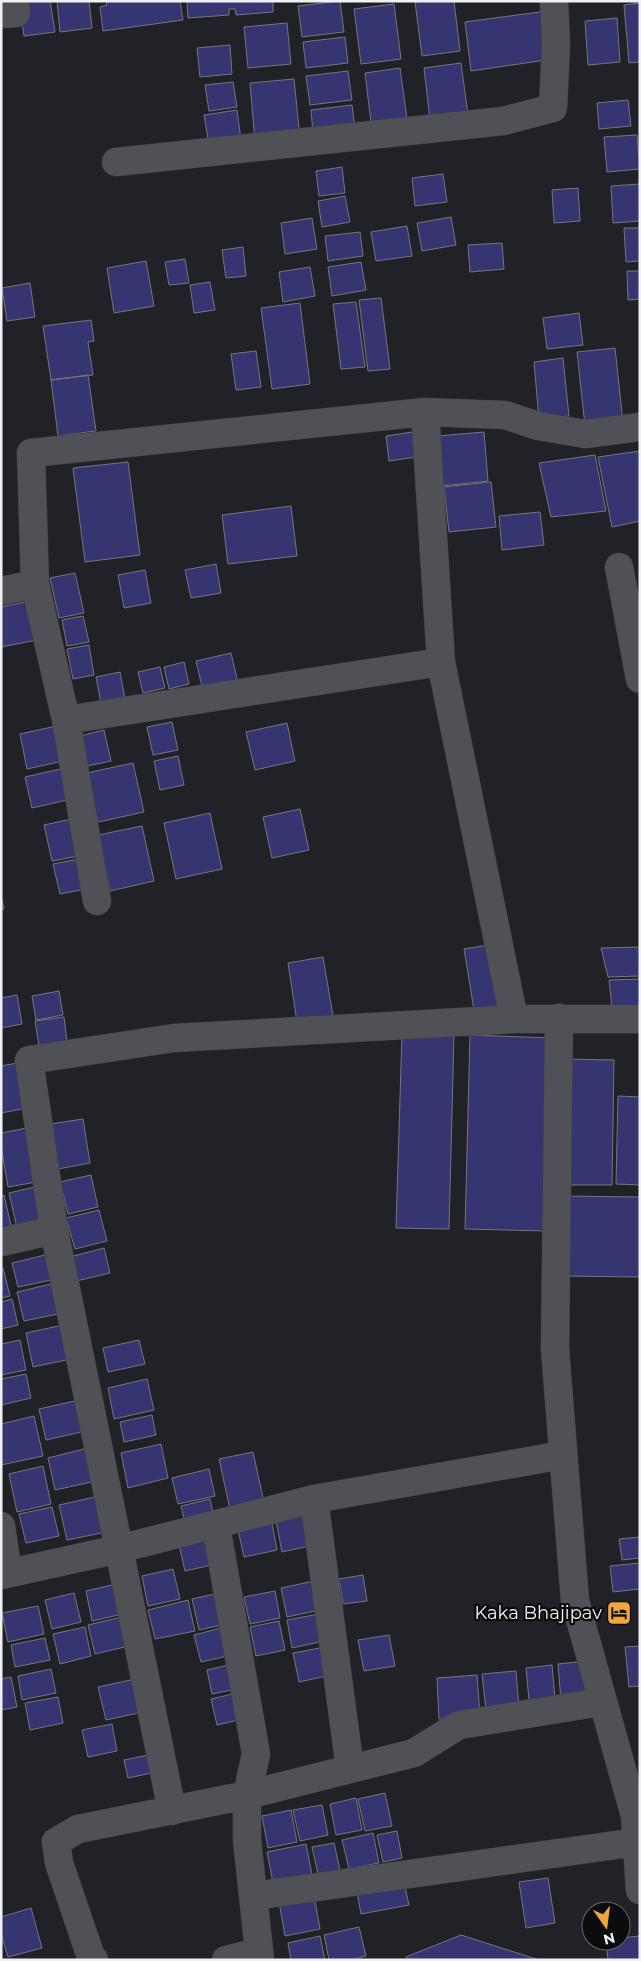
<svg xmlns="http://www.w3.org/2000/svg" width="641" height="1961" font-family="Montserrat,sans-serif">
  <style>
    .building { fill: #373571; stroke: #75767c }
    .lines { fill: none; stroke-linecap: round; stroke-linejoin: round }
    .minor-casing { stroke: #3d3e42; stroke-width: 29 }
    .minor { stroke: #505057; stroke-width: 28 }
    .labels { text-anchor: middle; stroke-width: 4.5; stroke-linejoin: round; paint-order: stroke }
    .poi-label { font-size: 18px; fill: #f0f1f5; stroke: #0b0c0e; text-anchor: end }
  </style>
  <rect width="100%" height="100%" fill="#212227"/>
  <path class="building" d="M19 1H50L55 32 24 36Z
    M57 1H89L92 28 60 32Z
    M106 1H180L183 20 103 31 100 7 107 5Z
    M187 1H273V12L236 15 235 9H229V15L188 18Z
    M340 1 344 32 302 37 298 6Z
    M425 1H454L460 51 422 56 415 2Z
    M640 3V62L629 63 624 5Z
    M394 4 401 59 361 64 354 9Z
    M547 11 553 59 471 71 465 22Z
    M617 18 620 62 588 65 585 21Z
    M287 23 291 64 248 68 244 27Z
    M345 37 348 63 306 68 303 42Z
    M230 45 232 74 200 77 197 48Z
    M461 63 468 115 430 120 424 68Z
    M400 68 408 126 372 131 365 73Z
    M348 71 352 100 310 105 306 76Z
    M294 79 300 138 255 142 250 83Z
    M233 82 237 107 209 111 205 85Z
    M628 100 631 126 599 129 597 103Z
    M352 105 355 128 313 133 311 110Z
    M237 110 241 140 209 145 204 115Z
    M637 135 640 169 607 172 604 137Z
    M342 167 345 193 319 196 316 171Z
    M443 174 447 202 415 206 412 178Z
    M640 184V221L613 223 611 186Z
    M578 188 580 221 554 223 552 190Z
    M345 196 350 222 322 227 318 201Z
    M451 217 456 245 422 251 417 223Z
    M312 218 317 249 285 254 281 223Z
    M407 226 412 256 376 261 371 232Z
    M624 228H640V261L626 262Z
    M360 232 363 256 328 261 325 236Z
    M502 243 504 269 470 272 468 245Z
    M243 247 246 276 226 278 222 250Z
    M185 259 189 283 169 285 165 262Z
    M146 261 154 306 114 313 107 268Z
    M361 262 366 290 332 296 328 267Z
    M310 267 315 296 283 302 279 272Z
    M627 271H640V299L628 300Z
    M210 282 215 310 194 313 190 285Z
    M30 283 35 317 7 321 2 288Z
    M381 298 390 369 368 371 359 300Z
    M356 302 365 367 341 369 333 304Z
    M300 303 310 384 272 389 261 308Z
    M579 313 583 345 547 349 543 318Z
    M91 320 94 341 88 342 93 375 51 380 43 326Z
    M615 348 623 422 585 426 577 352Z
    M256 351 261 387 236 390 231 354Z
    M563 358 569 416 539 419 534 362Z
    M88 375 96 431 58 436 51 380Z
    M419 431 423 456 389 461 386 436Z
    M484 432 488 481 441 486 437 436Z
    M640 451V521L612 527 598 457Z
    M595 455 606 511 551 517 539 463Z
    M128 462 140 555 85 562 73 468Z
    M491 482 496 527 449 532 444 487Z
    M291 506 297 556 228 564 222 515Z
    M540 512 544 545 502 550 499 516Z
    M216 564 221 593 191 598 185 570Z
    M145 570 151 603 124 608 118 575Z
    M75 573 84 613 59 618 50 578Z
    M34 600 42 639 1 647V607Z
    M83 616 89 642 67 646 62 620Z
    M89 645 94 675 73 679 67 649Z
    M231 653 239 687 204 695 196 661Z
    M184 662 189 684 169 689 164 667Z
    M160 667 165 688 143 693 138 672Z
    M120 672 126 705 102 709 96 677Z
    M172 722 178 750 153 755 147 727Z
    M287 723 295 761 255 770 246 732Z
    M61 725 68 760 27 769 20 734Z
    M104 730 111 761 87 766 80 736Z
    M178 756 184 785 160 790 154 761Z
    M133 763 144 812 98 822 87 773Z
    M69 767 76 798 32 808 25 777Z
    M300 809 309 850 272 858 263 817Z
    M210 813 222 869 176 879 164 823Z
    M76 818 84 855 52 861 44 825Z
    M142 826 154 881 110 891 98 835Z
    M84 858 91 888 60 894 53 864Z
    M1 895 4 909 1 910Z
    M494 944 504 1005 474 1010 464 949Z
    M640 947V976L608 977 601 948Z
    M323 957 333 1016 297 1022 288 963Z
    M640 979V1008H612L609 980Z
    M59 991 63 1015 36 1020 32 996Z
    M17 995 22 1024 1 1028V998Z
    M64 1017 67 1042 39 1046 35 1021Z
    M402 1033 454 1034 449 1229 396 1228Z
    M470 1035 552 1038 547 1231 465 1229Z
    M566 1059 614 1060 612 1185H565Z
    M23 1062 32 1107 1 1113V1066Z
    M618 1096 640 1097V1185L616 1184Z
    M83 1119 90 1163 58 1169 50 1124Z
    M32 1127 42 1181 8 1187 1 1146V1133Z
    M91 1175 98 1207 68 1214 60 1182Z
    M39 1186 47 1222 17 1228 9 1193Z
    M4 1195 12 1230 1 1233V1196Z
    M562 1196 640 1197V1277L562 1276Z
    M99 1210 107 1241 75 1249 66 1218Z
    M104 1248 110 1273 72 1282 66 1258Z
    M45 1255 51 1280 18 1287 12 1263Z
    M1 1268H3L10 1296 1 1298Z
    M51 1284 58 1314 24 1321 17 1292Z
    M12 1299 18 1325 1 1329V1302Z
    M63 1325 71 1359 33 1367 26 1333Z
    M20 1340 26 1370 1 1375V1344Z
    M139 1340 145 1364 108 1372 103 1348Z
    M26 1374 31 1398 1 1405V1379Z
    M147 1379 154 1410 114 1419 108 1388Z
    M79 1400 86 1431 46 1440 39 1409Z
    M152 1415 156 1435 124 1442 120 1422Z
    M34 1416 43 1456 1 1465V1424Z
    M161 1444 168 1478 128 1488 121 1453Z
    M88 1448 96 1481 55 1490 48 1458Z
    M253 1452 265 1507 231 1514 219 1459Z
    M43 1466 51 1504 17 1512 9 1474Z
    M209 1469 215 1496 178 1504 172 1478Z
    M99 1496 106 1532 67 1540 59 1505Z
    M210 1499 215 1521 186 1527 181 1506Z
    M52 1507 59 1536 26 1543 19 1514Z
    M307 1510 314 1545 282 1552 275 1516Z
    M271 1518 277 1550 244 1557 237 1525Z
    M209 1533 216 1564 185 1571 178 1540Z
    M640 1537V1558L622 1560 619 1539Z
    M640 1563V1589L613 1592 610 1566Z
    M173 1569 180 1599 148 1606 142 1576Z
    M363 1575 367 1601 343 1604 339 1579Z
    M314 1581 320 1610 287 1617 281 1588Z
    M116 1584 123 1614 92 1621 86 1591Z
    M275 1591 280 1618 250 1624 244 1597Z
    M74 1593 81 1622 52 1629 45 1600Z
    M219 1593 226 1624 199 1630 192 1599Z
    M188 1600 195 1631 155 1639 148 1610Z
    M38 1606 44 1634 8 1642 2 1613Z
    M319 1614 324 1641 292 1648 287 1620Z
    M122 1617 129 1646 95 1654 88 1625Z
    M279 1621 285 1650 256 1656 250 1627Z
    M85 1627 91 1656 60 1664 53 1634Z
    M225 1627 232 1655 201 1662 194 1635Z
    M389 1635 395 1666 364 1671 358 1640Z
    M45 1638 50 1660 15 1667 11 1645Z
    M640 1646V1686L629 1687 625 1647Z
    M325 1647 331 1675 299 1682 293 1653Z
    M587 1661 591 1699 561 1701 558 1664Z
    M232 1664 237 1689 212 1694 207 1670Z
    M552 1665 555 1698 529 1700 526 1668Z
    M51 1669 56 1693 22 1700 18 1676Z
    M516 1671 519 1707 486 1710 482 1674Z
    M477 1675 480 1716 439 1719 437 1678Z
    M11 1677 17 1707 1 1710V1679Z
    M135 1679 143 1712 106 1720 98 1687Z
    M237 1693 243 1719 217 1725 211 1699Z
    M58 1697 63 1723 30 1730 25 1703Z
    M112 1724 117 1751 88 1757 82 1730Z
    M153 1754 156 1772 128 1778 124 1760Z
    M385 1793 392 1826 365 1831 358 1799Z
    M356 1798 362 1830 336 1835 330 1804Z
    M322 1805 328 1835 300 1841 293 1810Z
    M291 1810 297 1842 268 1848 262 1816Z
    M397 1831 402 1858 383 1862 377 1835Z
    M373 1833 379 1863 349 1869 342 1840Z
    M334 1843 340 1870 318 1874 312 1847Z
    M306 1844 313 1880 274 1888 267 1852Z
    M403 1878 409 1905 361 1914 356 1887Z
    M548 1878 555 1923 526 1928 519 1882Z
    M314 1895 320 1929 285 1936 279 1902Z
    M31 1908 42 1948 8 1957 1 1934V1917Z
    M359 1927 366 1956 351 1960H329L324 1935Z
    M461 1935 539 1960H407L406 1957Z
    M320 1936 325 1960H291L288 1943Z
    M639 1936 640 1960H608L606 1941H621V1938Z"/>
  <g class="lines">
    <defs>
      <path id="minor" d="M1 14 16 13 15 1
        M116 162 503 121 553 108 556 44 554 1
        M425 412 505 415 538 426 585 434 640 427
        M619 567 640 679
        M35 584 31 453 425 412 441 662 66 720
        M1 591 35 584 66 720 97 901
        M441 662 514 1019H640
        M559 1018 555 1349 575 1601 635 1816 640 1890
        M54 1230 29 1060 174 1038 514 1019
        M1 1242 54 1230 119 1549 1 1575
        M314 1499 350 1769
        M1 1526 8 1573
        M216 1526 256 1754 247 1795V1840L260 1960
        M172 1811 119 1549 314 1499 563 1455
        M254 1896 637 1842
        M94 1960 91 1957 59 1863 56 1842 78 1829 247 1795 414 1753 459 1725 601 1702
        M226 1960 258 1952"/>
    </defs>
    <use href="#minor" class="minor-casing"/>
    <use href="#minor" class="minor"/>
  </g>
  <defs>
    <symbol id="hotel-square" viewBox="-11 -11 22 22"><rect x="-9" y="-9" width="18" height="18" rx="4" fill="#f0a63e" stroke="#0b0c0e"/><path d="M-6-4.5h1.5V1H6V5H4.5V3h-9V5H-6ZM-4 0a1.8 1.8 0 1 1 3.6 0ZM.5 0V-2.5h3Q6-2.5 6 0Z" fill="#111"/></symbol>
  </defs>
  <g fill-rule="evenodd">
    <use href="#hotel-square" x="605" y="1599" width="28" height="28"/>
  </g>
  <g class="labels">
    <g class="poi-label">
      <text x="602" y="1619">Kaka Bhajipav</text>
    </g>
  </g>
  <rect width="641" height="1961" fill="none" stroke="#f0f1f5" stroke-width="5"/>
  <g transform="translate(606 1926) rotate(166)"><circle r="24" fill="#0b0c0e" stroke="#67686a"/>
  <path d="M0-4L9 19L0 12L-9 19Z" fill="#f0a63e"/>
  <text y="-8" font-size="14" font-weight="bold" text-anchor="middle" fill="#f0f1f5">N</text>
  </g>
</svg>
